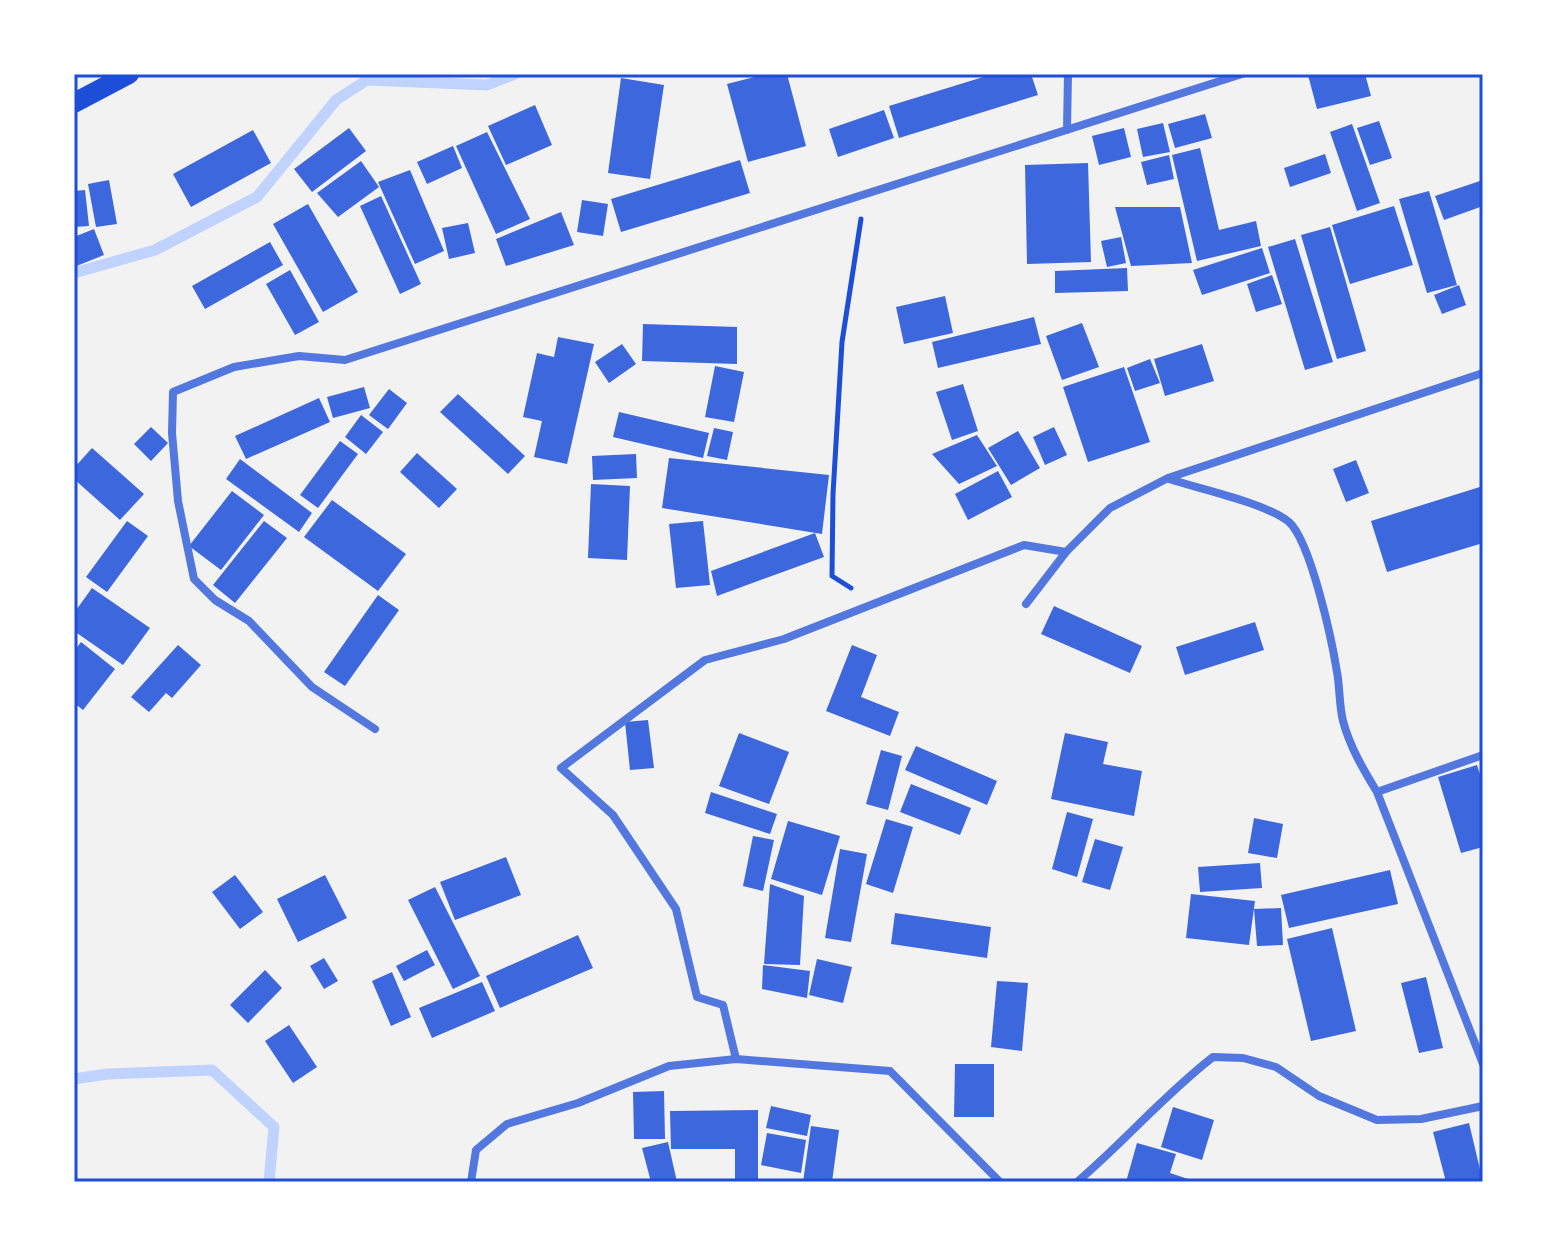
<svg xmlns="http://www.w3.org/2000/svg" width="1557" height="1256" font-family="Manrope,sans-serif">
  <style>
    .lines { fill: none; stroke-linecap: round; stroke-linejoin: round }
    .stream { stroke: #bfd3fe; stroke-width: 11 }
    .building { fill: #3d67dc }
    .path { stroke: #1d4ed8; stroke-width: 5 }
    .minor { stroke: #5277de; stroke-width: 8 }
    .primary { stroke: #1d4ed8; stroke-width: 20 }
    .neatline { fill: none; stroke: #1d4ed8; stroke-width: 3 }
  </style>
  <rect width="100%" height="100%" fill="#f2f2f2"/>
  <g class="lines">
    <path class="stream" d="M74 273 155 250 257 197 336 100 367 80 487 85 515 74
      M74 1079 107 1074 212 1070 274 1127 269 1182"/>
  </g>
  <path class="building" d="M766 74H787L806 146 748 162 727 84Z
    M993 74H1031L1038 95 899 138 889 106Z
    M1312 74H1365L1371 96 1317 109 1308 75Z
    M621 78 664 85 650 179 608 173Z
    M535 105 552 145 506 165 488 126Z
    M884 110 894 138 838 157 829 129Z
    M1205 114 1212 138 1175 148 1168 124Z
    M1379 121 1392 158 1370 165 1357 128Z
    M1163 123 1170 152 1143 157 1137 129Z
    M1352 124 1380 203 1357 211 1330 132Z
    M349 128 366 151 312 192 294 169Z
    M1124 128 1131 157 1099 165 1092 136Z
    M253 130 271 163 191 207 173 174Z
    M487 132 530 219 496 234 456 146Z
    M453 146 462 168 427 184 417 162Z
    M1200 148 1219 230 1256 221 1261 246 1197 261 1172 155Z
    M1325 154 1331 173 1290 187 1284 168Z
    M1169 155 1174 179 1147 185 1141 162Z
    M740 160 750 193 621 232 611 199Z
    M361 161 379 187 338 217 317 193Z
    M1088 163 1091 262 1027 264 1025 165Z
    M410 170 444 251 415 264 378 182Z
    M109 180 117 224 96 227 88 184Z
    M1483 180V206L1444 220 1435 196Z
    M85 190 89 226 74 227V191Z
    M1429 191 1457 285 1427 293 1399 199Z
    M381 196 421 284 400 294 360 206Z
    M582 200 608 204 603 236 577 232Z
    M308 204 358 292 323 312 273 224Z
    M1394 206 1413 265 1350 284 1332 225Z
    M1115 207H1180L1192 263 1131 266Z
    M561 212 574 245 506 266 496 239Z
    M468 223 475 253 449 259 442 228Z
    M1330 227 1366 351 1337 359 1301 235Z
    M94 229 104 255 74 267V237Z
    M1121 237 1126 263 1107 267 1101 241Z
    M1295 239 1333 362 1305 370 1268 247Z
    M270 242 283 265 205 309 192 286Z
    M1262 248 1270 273 1202 295 1193 270Z
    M1127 268 1128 291 1055 293V271Z
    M290 270 319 322 295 335 266 284Z
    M1272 275 1282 304 1256 312 1247 284Z
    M1459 285 1466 305 1442 314 1434 295Z
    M945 296 953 333 904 344 896 307Z
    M1034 317 1041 344 938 368 932 342Z
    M1082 323 1099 367 1062 380 1046 336Z
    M643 324 737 327V364L642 361Z
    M558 337 594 344 567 464 534 457 542 421 523 417 537 353 554 357Z
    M622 344 636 364 609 383 595 362Z
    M1202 344 1214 381 1165 396 1154 359Z
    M1150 359 1160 383 1135 391 1127 368Z
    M715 366 744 372 734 422 705 417Z
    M1124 367 1150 442 1088 462 1063 387Z
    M963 384 978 431 952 440 936 392Z
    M364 387 370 408 333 418 327 397Z
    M389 389 407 403 388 429 369 415Z
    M458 394 525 456 508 474 440 412Z
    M319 398 330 422 246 459 235 436Z
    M619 412 709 433 703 458 613 437Z
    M361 415 383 432 366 454 345 437Z
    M151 427 168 443 151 461 134 444Z
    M1054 427 1067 455 1045 465 1033 437Z
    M714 428 733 432 727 460 707 456Z
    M1018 431 1040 468 1011 485 988 448Z
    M977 435 997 466 959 484 932 454Z
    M340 441 358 454 318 508 300 495Z
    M92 448 144 494 120 520 74 479V468Z
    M417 453 457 489 439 508 400 472Z
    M636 454 637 478 593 480 592 456Z
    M669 458 829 475 822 534 662 508Z
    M240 459 312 513 299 532 226 479Z
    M1356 460 1369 493 1346 502 1333 469Z
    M998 471 1012 497 968 520 955 494Z
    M591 484 630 486 627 560 588 558Z
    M1483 486V543L1387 572 1371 521Z
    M232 491 264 515 221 570 189 546Z
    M332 500 406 554 378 591 304 537Z
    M127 521 148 536 107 592 86 577Z
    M264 521 287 538 235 603 213 585Z
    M703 521 710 585 676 588 669 524Z
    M815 533 824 557 717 596 711 571Z
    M92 588 150 628 123 665 74 631V613Z
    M378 595 399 610 345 686 324 672Z
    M1054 606 1142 646 1130 673 1041 634Z
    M1255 622 1264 650 1185 675 1176 647Z
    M81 642 115 669 83 710 74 703V651Z
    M178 645 201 665 172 698 166 693 149 712 131 697Z
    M852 645 877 655 861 697 899 712 890 736 826 711Z
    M648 720 654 768 630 770 625 722Z
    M739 733 789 752 769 804 719 786Z
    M1065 733 1108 742 1103 764 1142 771 1134 816 1051 799Z
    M916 746 997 781 987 805 905 770Z
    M881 750 902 756 888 810 866 804Z
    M1477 765 1483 783V847L1461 853 1438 777Z
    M911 784 971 808 960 835 900 812Z
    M711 792 777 814 770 834 705 813Z
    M1067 812 1093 819 1077 877 1052 869Z
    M1254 818 1283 824 1277 858 1248 853Z
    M886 819 913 827 893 893 866 884Z
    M788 821 840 836 822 895 771 879Z
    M753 836 774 840 763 891 743 886Z
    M1095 839 1123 847 1110 890 1082 882Z
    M840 849 867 854 851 942 825 938Z
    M506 857 521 895 455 920 440 882Z
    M1260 863 1262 888 1200 892 1198 867Z
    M1390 870 1398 904 1289 928 1281 895Z
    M235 875 263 912 240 929 212 892Z
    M325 875 347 918 298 942 277 899Z
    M770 884 804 896 800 965 764 964Z
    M435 887 480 976 453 989 408 900Z
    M1191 894 1255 901 1249 945 1186 938Z
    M1281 908 1283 945 1257 946 1254 909Z
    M895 913 991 927 987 958 891 944Z
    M1332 928 1356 1031 1311 1041 1287 939Z
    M578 935 593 968 500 1008 486 976Z
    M427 950 435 965 404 981 396 966Z
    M324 958 338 981 324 989 310 966Z
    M817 959 852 967 843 1003 809 995Z
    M763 965 810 971 807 998 762 989Z
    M265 970 282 988 248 1023 230 1005Z
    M392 972 411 1017 391 1026 372 981Z
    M1426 977 1443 1048 1419 1053 1401 983Z
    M997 981 1028 983 1022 1051 991 1047Z
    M482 982 495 1011 432 1038 419 1008Z
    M289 1025 317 1067 293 1083 265 1041Z
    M955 1064H994V1117H954Z
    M664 1091 665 1139H634L633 1092Z
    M771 1106 811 1115 807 1136 766 1128Z
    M1173 1107 1214 1120 1202 1160 1161 1147Z
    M758 1110V1182H735V1149H671L670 1111Z
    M1469 1123 1483 1182H1446L1433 1132Z
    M811 1126 839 1130 832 1182H803Z
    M767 1133 806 1140 801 1173 761 1165Z
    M668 1142 677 1182H651L642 1148Z
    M1137 1143 1176 1154 1170 1173 1197 1182H1126Z"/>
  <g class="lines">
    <path class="path" d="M851 588 832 576 833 494 842 342 861 219"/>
    <path class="minor" d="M1067 130 1068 74
      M1169 479C1200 489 1266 503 1289 522 1311 542 1332 641 1337 672 1340 688 1339 705 1343 721 1350 747 1363 769 1377 792
      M1026 604 1066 552 1110 508 1168 478 1483 373
      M375 729 312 687 249 621 215 600 194 579 178 501 172 433 173 392 234 367 299 356 345 360 1242 74
      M1483 755 1377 792 1483 1064
      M736 1059 723 1005 697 997 676 909 613 815 561 768 705 660 784 639 1024 545 1066 552
      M471 1182 476 1150 507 1124 578 1103 669 1066 736 1059 890 1071 1000 1182
      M1077 1182C1124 1142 1164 1095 1213 1057L1243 1058 1276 1067 1319 1096 1377 1120 1421 1119 1483 1106"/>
    <path class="primary" d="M74 103 129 74"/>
  </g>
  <rect width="1557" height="1256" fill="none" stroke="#ffffff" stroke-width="152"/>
  <rect x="76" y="76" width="1405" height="1104" class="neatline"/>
</svg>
